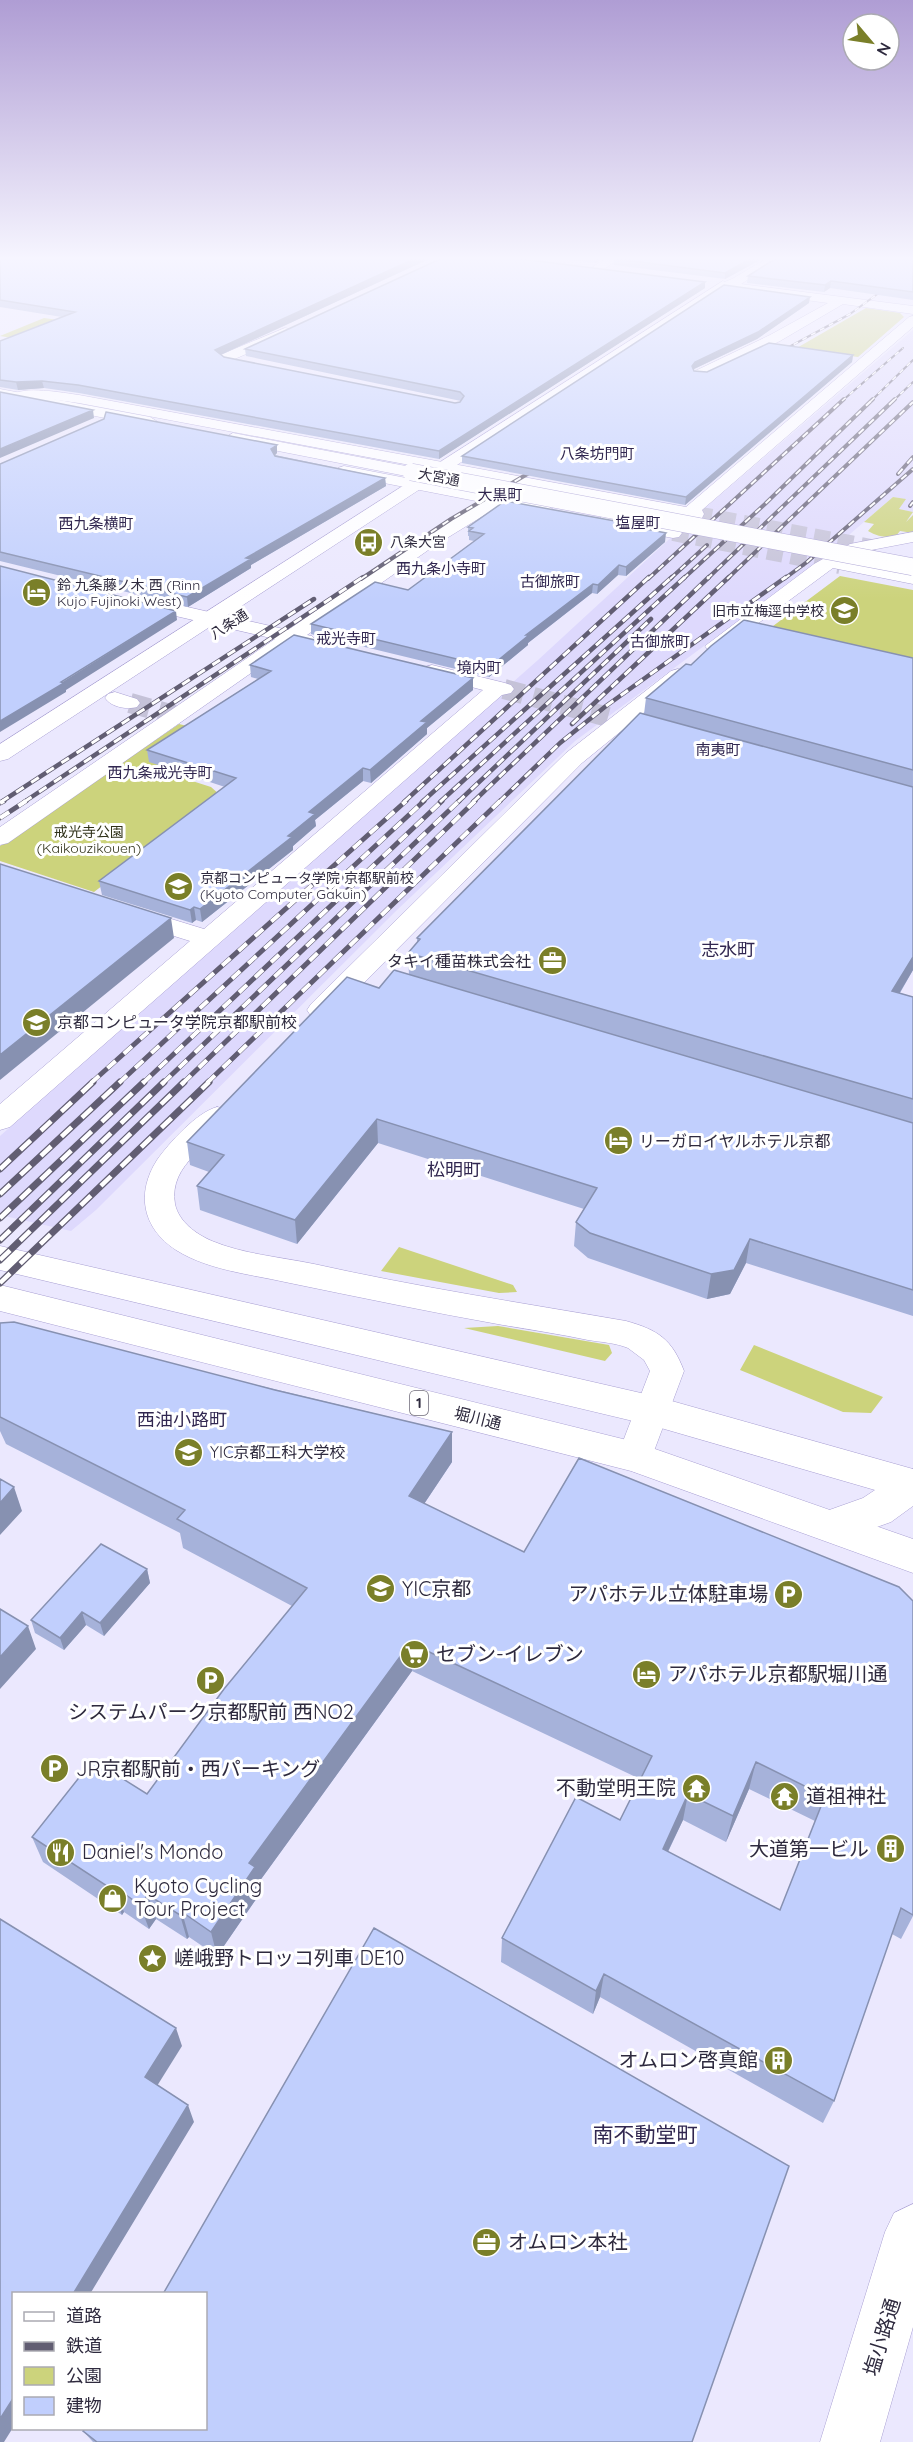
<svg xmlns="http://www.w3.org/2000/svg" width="913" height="2442" font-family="Quicksand,'Noto Sans JP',sans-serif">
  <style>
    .built { fill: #ded9fd }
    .green { fill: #ccd37c }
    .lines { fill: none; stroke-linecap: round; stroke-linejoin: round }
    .minor-tunnel-far1 { stroke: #c5c2d8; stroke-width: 16; stroke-dasharray: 16 8; stroke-linecap: butt }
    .minor-tunnel { stroke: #c5c2d8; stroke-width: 20; stroke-dasharray: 20 10; stroke-linecap: butt }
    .minor-casing { stroke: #a9a0d3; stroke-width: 1 }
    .tertiary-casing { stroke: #a9a0d3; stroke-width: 1 }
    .secondary-casing { stroke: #a9a0d3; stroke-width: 1 }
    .trunk-casing { stroke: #a9a0d3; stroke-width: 1 }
    .minor { fill: #fff; fill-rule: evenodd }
    .tertiary { fill: #fff; fill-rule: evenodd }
    .secondary { fill: #fff; fill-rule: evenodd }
    .trunk { fill: #fff; fill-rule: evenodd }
    .rail-far4-casing { stroke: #615d72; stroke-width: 2 }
    .rail-far3-casing { stroke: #615d72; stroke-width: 4 }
    .rail-far2-casing { stroke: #615d72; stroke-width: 4.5 }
    .rail-far1-casing { stroke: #615d72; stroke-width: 5 }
    .rail-casing { stroke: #615d72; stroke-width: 7 }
    .rail-far4 { stroke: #fff; stroke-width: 1.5; stroke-dasharray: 5; stroke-linecap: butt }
    .rail-far3 { stroke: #fff; stroke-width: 2; stroke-dasharray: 7; stroke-linecap: butt }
    .rail-far2 { stroke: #fff; stroke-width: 3; stroke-dasharray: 9; stroke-linecap: butt }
    .rail-far1 { stroke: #fff; stroke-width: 4; stroke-dasharray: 11; stroke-linecap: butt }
    .rail { stroke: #fff; stroke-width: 4.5; stroke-dasharray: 14; stroke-linecap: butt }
    .secondary-bridge-casing { stroke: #a9a0d3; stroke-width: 18; stroke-linecap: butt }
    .secondary-bridge { stroke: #fff; stroke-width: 17 }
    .wall { fill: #a6b2da; fill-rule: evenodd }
    .shaded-wall { fill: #8791b1 }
    .building { fill: #c1cffd; stroke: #8791b1; stroke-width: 1.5; fill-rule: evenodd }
    .labels { text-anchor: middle; stroke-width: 6; stroke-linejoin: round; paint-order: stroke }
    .far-street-label { font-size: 14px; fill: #2e2a3e; stroke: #fff }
    .far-poi-label { font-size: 14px; fill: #2e2a3e; stroke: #fff; text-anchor: start }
    .far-park-label { font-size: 14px; fill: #30321a; stroke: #fff }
    .far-neighbourhood-label { font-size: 15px; fill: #312750; stroke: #fff }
    .shield { fill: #fff; stroke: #6d6a78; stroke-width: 1.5 }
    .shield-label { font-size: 15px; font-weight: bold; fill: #2e2a3e }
    .poi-label { font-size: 16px; fill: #2e2a3e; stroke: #fff; text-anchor: start }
    .street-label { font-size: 16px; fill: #2e2a3e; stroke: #fff }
    .neighbourhood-label { font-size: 18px; fill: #312750; stroke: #fff }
    .near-poi-label { font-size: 20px; fill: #2e2a3e; stroke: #fff; text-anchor: start }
    .near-street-label { font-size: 20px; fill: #2e2a3e; stroke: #fff }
    .near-neighbourhood-label { font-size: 21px; fill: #312750; stroke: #fff }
  </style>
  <rect width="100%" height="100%" fill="#ebe8fe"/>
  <path class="built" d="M913 330V512L898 509 905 499 893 497 814 565 575 741 397 910 96 1210 71 1231 0 1215V1136L538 660 678 531Z"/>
  <path class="green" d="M866 308 900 313 904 317 858 357 795 349Z
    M44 318 72 322 18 339 0 336Z
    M893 497 906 499 899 509 913 512 906 522 913 515V533L900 531 895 537C886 538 876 536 868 531L874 524 864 522Z
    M840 576 913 590V671L757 638Z
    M179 724 195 728 186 779 211 787 220 795 94 892 0 861V846Z
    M399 1247 513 1285 517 1292 499 1293 381 1271Z
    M498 1326 609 1345 612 1353 605 1361 464 1328Z
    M754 1345 883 1397 871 1413 843 1412 740 1370Z"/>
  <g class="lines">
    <path class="minor-tunnel-far1" d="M696 514 876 548
      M673 533 840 566"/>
    <path class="minor-tunnel" d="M504 689 608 717
      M130 703 177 716"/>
    <defs>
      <path id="minor" d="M605 259H619L601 271H593V267Z
        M766 259H780L741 284 913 306V314L843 304 780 341 705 377H695L693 374 695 371 770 335 828 303 723 289 717 285 732 279Z
        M913 316V327L702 510 704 514 702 518C699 518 695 517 692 518 683 522 683 530 671 527L669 523 676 515 79 403 49 399 18 400 11 396C22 385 64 393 79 395L686 507 909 317Z
        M285 328 290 329 291 332 290 335 230 361 225 362 218 358 220 355Z
        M344 466 546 505 554 510 546 515 499 506 434 546 307 635 312 636 315 640 312 644 305 646 294 643 8 843 0 845V827L275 639 128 605 126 601 128 597 135 595 288 630 422 538 481 502 338 474 336 471 338 468Z
        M607 516 673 528 679 529 682 533 679 537 673 538 601 525 599 521 601 517Z
        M913 532V542L861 552 845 561 913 574V584L833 568 722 650H708L705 646 814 564 850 544Z
        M432 665 505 683 511 685 514 689 511 693 502 695 10 1127 0 1130V1104L190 941 123 920 119 915 123 910 132 907 204 929 483 690 425 675 422 671 425 667Z
        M678 669 685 671 688 675 685 679 582 763 331 1016 321 1018 311 1016 307 1010 311 1004 566 753 671 671Z
        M115 692 137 699 140 703 137 707C127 710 111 707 105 698L108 694Z
        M217 1107 227 1109 232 1116C213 1145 168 1163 175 1204 179 1222 196 1234 212 1241 243 1254 280 1257 314 1264 417 1287 522 1303 626 1321 658 1330 672 1339 684 1371L648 1467 635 1472 622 1467 617 1457 650 1371 644 1360 628 1348C616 1343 601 1342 588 1340 560 1334 532 1330 503 1325 430 1312 358 1297 285 1282 249 1274 208 1270 176 1250 142 1228 136 1193 157 1160 169 1143 197 1112 217 1107Z"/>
      <path id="tertiary" d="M723 281 729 285 727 288 8 759 0 761V744Z
        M913 1469V1506L891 1522 832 1543 818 1538 812 1526 818 1514 863 1498 899 1474Z
        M913 2204V2327L880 2442H820L885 2232 894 2213Z"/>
      <path id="secondary" d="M0 389 150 417 158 422 150 427 0 397Z
        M233 433 411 467 419 472 411 477 227 441 225 438Z"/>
      <path id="trunk" d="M0 1246 654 1396 913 1469V1501L654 1426 0 1270Z
        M0 1285 635 1442 913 1539V1573L631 1471 0 1311Z"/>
    </defs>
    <use href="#minor" class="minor-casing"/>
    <use href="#tertiary" class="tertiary-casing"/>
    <use href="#secondary" class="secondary-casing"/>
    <use href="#trunk" class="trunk-casing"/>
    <use href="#minor" class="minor"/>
    <use href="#tertiary" class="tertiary"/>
    <use href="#secondary" class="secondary"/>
    <use href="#trunk" class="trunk"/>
    <defs>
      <path id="rail-far4" d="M776 354 850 314 913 268
        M842 401 903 348
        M871 401 913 360
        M893 401 913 382"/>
      <path id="rail-far3" d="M898 474 913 457
        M910 506 913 502
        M361 579 451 519 541 466
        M648 579 844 399
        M670 579 707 545
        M683 579 765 504 873 399
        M707 579 895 399
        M727 579 913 402
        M784 579 807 562 913 469"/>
      <path id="rail-far2" d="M572 724 729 577
        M1 802 314 599
        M24 802 363 577
        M404 802 649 577
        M422 802 672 577
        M440 802 685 577
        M458 802 651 619
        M473 802 709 577
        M499 802 560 743 606 706 786 577"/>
      <path id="rail-far1" d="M0 803 4 801
        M0 818 26 801
        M91 1083 406 801
        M119 1083 424 801
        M143 1083 442 801
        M163 1083 459 801
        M183 1083 475 801
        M207 1083 500 801"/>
      <path id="rail" d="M0 1169 93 1082
        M0 1194 120 1082
        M0 1218 144 1082
        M0 1240 164 1082
        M0 1260 184 1082
        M0 1283 209 1082"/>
    </defs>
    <use href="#rail-far4" class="rail-far4-casing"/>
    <use href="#rail-far3" class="rail-far3-casing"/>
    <use href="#rail-far2" class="rail-far2-casing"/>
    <use href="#rail-far1" class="rail-far1-casing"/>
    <use href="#rail" class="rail-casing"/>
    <use href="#rail-far4" class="rail-far4"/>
    <use href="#rail-far3" class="rail-far3"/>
    <use href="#rail-far2" class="rail-far2"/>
    <use href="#rail-far1" class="rail-far1"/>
    <use href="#rail" class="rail"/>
    <defs>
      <path id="secondary-bridge" d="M411 472 913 567"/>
    </defs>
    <use href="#secondary-bridge" class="secondary-bridge-casing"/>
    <use href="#secondary-bridge" class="secondary-bridge"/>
  </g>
  <path class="wall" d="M0 259H429L221 355 224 357 455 403 460 402 461 401 246 356 245 349 705 282V288L439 459 79 393 44 388 18 390 0 387V341L62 317 0 307Z
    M562 259H602L595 263Z
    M614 259H762L725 279 614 265Z
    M913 259V300L830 288 824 292 747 283 748 276Z
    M809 303 757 339 694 369V371L707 372 853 355 852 362 685 505 462 463V456Z
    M277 453 275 455 385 478 386 486 251 565V568L188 607 0 561V464Z
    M468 527 648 529 665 542 626 576 618 575 597 594 592 593 528 643V645L489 677 311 634V624L408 590 474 541 469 540V536H468Z
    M913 658V970L900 993 913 997V1316L746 1263 730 1294 707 1299 588 1258 574 1246 576 1222 584 1209 378 1143 297 1244 200 1210 197 1186 209 1172 190 1165 187 1142 379 988 409 975 408 953 417 943V938L644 714 646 698 691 665Z
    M250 665 473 678V690L427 728V734L371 783 363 781 315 820 316 826 293 846V850L202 922 196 920 192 923 102 895 99 881 225 787 149 762 147 750 258 679 251 677Z
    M0 1323 452 1432V1462L424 1504 524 1552 913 1601V1916L901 1939 892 1934 834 2101 823 2123 600 1997 593 2014 501 1962 502 1938 620 1820 640 1779 412 1671 259 1882 261 1892 217 1956 189 1937 187 1939 156 1919 149 1929 124 1912 122 1915 43 1862 32 1837 147 1794 292 1606 183 1548 180 1533 6 1444 0 1431ZM749 1789 815 1821 780 1910 668 1852 683 1820 726 1842Z
    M147 1569 150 1583 104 1636 86 1625 64 1650 35 1633 31 1620Z
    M83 2431 692 2442H93Z"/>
  <path class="shaded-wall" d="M414 259H429L216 357 215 350Z
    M595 259H602L595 263Z
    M750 259H762L725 279V273Z
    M831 281 830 288 824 292 825 285Z
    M705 282V288L439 459V451Z
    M810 297 809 303 757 339 694 369 691 373 692 366 695 362Z
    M853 355 852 362 685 505 686 497Z
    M42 381 44 388 18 390 16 382Z
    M93 410 94 418 0 458V449Z
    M277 445V453L272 458 271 449Z
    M385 478 386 486 251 565V568L188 607 187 597 246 558Z
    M666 533 665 542 626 576V567Z
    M619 565 618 575 597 594 598 585Z
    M593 584 592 593 528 643V645L489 677 490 667 526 635Z
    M176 611 177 620 66 690V692L0 732V721Z
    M473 678V690L427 728V734L371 783 370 770 421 721Z
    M363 768V781L315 820 316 826 293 846V850L202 922 200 909 288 836 309 812Z
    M194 907 196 920 192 923 190 910Z
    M171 918 174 938 0 1080V1055Z
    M913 957V970L887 1014 892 991Z
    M377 1119 378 1143 297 1244 295 1220Z
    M750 1239 746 1263 730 1294 707 1299 711 1274Z
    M452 1432V1462L410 1525 409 1496Z
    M14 1487 22 1511 0 1535V1503Z
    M147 1569 150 1583 104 1636 100 1623Z
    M82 1612 86 1625 64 1650 60 1638Z
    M28 1626 36 1649 0 1689V1657Z
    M410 1643 412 1671 259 1882 261 1892 217 1956 211 1932 249 1863Z
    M756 1762 749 1789 726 1842 733 1816Z
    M688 1794 683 1820 657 1874 663 1849Z
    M115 1887 124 1912 122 1915 113 1890Z
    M148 1895 156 1919 149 1929 140 1905Z
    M182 1912 189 1937 187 1939 180 1915Z
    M604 1974 600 1997 593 2014 596 1991Z
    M176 2028 182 2046 152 2094 145 2077Z
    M188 2105 194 2122 90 2294H73Z
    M14 2397V2426L4 2442H0V2419Z"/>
  <path class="building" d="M0 259H414L215 350 224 357 455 403 460 402 464 396 460 392 245 349 440 259H521L705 282 439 451 78 385 42 381 16 382 0 380V341L75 312 0 300Z
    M617 259H750L725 273Z
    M775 259H913V292L831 281 825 285 748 276Z
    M724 285 810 297 758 332 695 362 692 366 694 371 707 372 769 343 853 355 686 497 462 456Z
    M0 392 93 410 0 449Z
    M106 412 277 445 271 449 275 456 385 478 246 558 251 559 187 597 0 552V464L104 419Z
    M505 501 648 527 646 529 666 533 626 567 619 565 598 585 593 584 526 635H529L490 667 311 624 375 582 408 590 484 534 469 531 473 528 468 527Z
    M0 566 176 611 61 682 64 683 0 721Z
    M744 620 913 658V770L646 698 686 664 691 665 711 646Z
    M294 635 473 678 421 721 427 722 370 770 363 768 309 812 315 814 288 836 292 837 200 909 194 907 190 910 99 881 236 778 147 750 271 671 250 665Z
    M640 713 913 787V957L892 991 913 997V1099L408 953 420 939 417 938Z
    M0 864 171 918 0 1055Z
    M394 970 913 1123V1290L750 1239 734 1270 711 1274 590 1233 576 1222 597 1188 377 1119 295 1220 197 1186 224 1155 187 1142 347 977 379 988Z
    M14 1322 275 1390 452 1432 409 1496 524 1552 579 1458 899 1587 913 1601V1915L901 1908 834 2101 604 1974 596 1991 502 1938 576 1797 620 1820 652 1756 410 1643 249 1863 255 1867 211 1932 182 1912 180 1915 148 1895 140 1905 115 1887 113 1890 32 1837 93 1760 147 1794 224 1689 307 1588 177 1519 185 1510 0 1417V1323ZM756 1762 825 1796 780 1910 663 1849 688 1794 733 1816Z
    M0 1479 14 1487 0 1503Z
    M101 1544 147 1569 100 1623 82 1612 60 1638 31 1620Z
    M0 1609 28 1626 0 1657Z
    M0 1919 176 2028 145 2077 188 2105 73 2294H14V2397L0 2419Z
    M374 1928 789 2166 692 2442H97L83 2431 85 2428H206V2294H163Z"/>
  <linearGradient id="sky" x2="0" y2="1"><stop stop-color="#af9dd4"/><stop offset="0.43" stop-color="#f6f5ff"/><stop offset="1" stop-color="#f6f5ff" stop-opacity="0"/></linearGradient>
  <rect width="913" height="601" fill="url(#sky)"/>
  <defs>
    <symbol id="bus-disc" viewBox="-11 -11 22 22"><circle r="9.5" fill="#7a7f29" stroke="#fff"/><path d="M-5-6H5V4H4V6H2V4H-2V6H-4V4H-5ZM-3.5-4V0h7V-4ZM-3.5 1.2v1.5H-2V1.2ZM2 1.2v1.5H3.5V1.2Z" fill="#fff"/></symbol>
    <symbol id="hotel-disc" viewBox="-11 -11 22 22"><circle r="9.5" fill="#7a7f29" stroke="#fff"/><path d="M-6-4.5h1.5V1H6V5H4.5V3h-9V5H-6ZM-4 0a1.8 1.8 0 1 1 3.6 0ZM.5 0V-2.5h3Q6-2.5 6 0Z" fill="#fff"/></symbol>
    <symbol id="school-disc" viewBox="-11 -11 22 22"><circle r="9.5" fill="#7a7f29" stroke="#fff"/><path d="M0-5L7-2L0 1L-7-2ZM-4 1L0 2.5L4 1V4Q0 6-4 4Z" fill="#fff"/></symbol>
    <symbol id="university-disc" viewBox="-11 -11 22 22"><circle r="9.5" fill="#7a7f29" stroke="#fff"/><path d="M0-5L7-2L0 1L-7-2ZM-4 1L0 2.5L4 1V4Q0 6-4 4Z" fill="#fff"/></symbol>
    <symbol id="office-disc" viewBox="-11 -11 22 22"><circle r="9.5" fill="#7a7f29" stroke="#fff"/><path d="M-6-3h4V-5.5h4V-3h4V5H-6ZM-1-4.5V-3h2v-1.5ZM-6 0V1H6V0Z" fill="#fff"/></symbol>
    <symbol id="parking-disc" viewBox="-11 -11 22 22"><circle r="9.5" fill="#7a7f29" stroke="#fff"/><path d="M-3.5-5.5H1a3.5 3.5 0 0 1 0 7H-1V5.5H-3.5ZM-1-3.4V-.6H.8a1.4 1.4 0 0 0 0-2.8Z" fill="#fff"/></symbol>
    <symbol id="supermarket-disc" viewBox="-11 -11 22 22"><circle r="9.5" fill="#7a7f29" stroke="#fff"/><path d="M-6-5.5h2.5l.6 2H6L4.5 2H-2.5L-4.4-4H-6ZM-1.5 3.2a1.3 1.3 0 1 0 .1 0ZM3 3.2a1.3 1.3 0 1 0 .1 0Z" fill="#fff"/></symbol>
    <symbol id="temple-disc" viewBox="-11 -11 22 22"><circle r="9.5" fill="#7a7f29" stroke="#fff"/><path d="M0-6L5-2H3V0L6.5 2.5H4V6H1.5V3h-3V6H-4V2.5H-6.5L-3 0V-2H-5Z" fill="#fff"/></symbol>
    <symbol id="building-disc" viewBox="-11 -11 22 22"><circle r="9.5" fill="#7a7f29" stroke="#fff"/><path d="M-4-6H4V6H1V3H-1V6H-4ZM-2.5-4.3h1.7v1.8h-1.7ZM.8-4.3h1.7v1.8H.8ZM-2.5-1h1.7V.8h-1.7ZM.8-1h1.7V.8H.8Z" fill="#fff"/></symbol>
    <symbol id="restaurant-disc" viewBox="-11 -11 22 22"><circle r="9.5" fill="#7a7f29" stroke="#fff"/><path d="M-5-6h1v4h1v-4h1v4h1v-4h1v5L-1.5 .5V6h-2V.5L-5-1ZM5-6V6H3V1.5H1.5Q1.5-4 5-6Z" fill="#fff"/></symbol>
    <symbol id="shop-disc" viewBox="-11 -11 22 22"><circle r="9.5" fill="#7a7f29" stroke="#fff"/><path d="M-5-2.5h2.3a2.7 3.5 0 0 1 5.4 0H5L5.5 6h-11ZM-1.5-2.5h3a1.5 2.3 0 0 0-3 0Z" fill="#fff"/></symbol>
    <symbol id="sight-disc" viewBox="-11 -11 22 22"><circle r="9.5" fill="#7a7f29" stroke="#fff"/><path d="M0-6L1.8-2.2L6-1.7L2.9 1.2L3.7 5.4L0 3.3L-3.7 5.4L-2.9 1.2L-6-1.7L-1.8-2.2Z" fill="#fff"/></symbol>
  </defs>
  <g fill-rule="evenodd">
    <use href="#bus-disc" x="352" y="526" width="33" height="33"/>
    <use href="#hotel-disc" x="20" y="576" width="33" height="33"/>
    <use href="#school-disc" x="828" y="594" width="33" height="33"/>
    <use href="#university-disc" x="162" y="870" width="33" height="33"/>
    <use href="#office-disc" x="536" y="944" width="33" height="33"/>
    <use href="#university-disc" x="20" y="1006" width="33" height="33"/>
    <use href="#hotel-disc" x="602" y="1124" width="33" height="33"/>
    <use href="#university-disc" x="172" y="1436" width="33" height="33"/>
    <use href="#university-disc" x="364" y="1572" width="33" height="33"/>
    <use href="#parking-disc" x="772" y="1578" width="33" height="33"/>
    <use href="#supermarket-disc" x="398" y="1638" width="33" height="33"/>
    <use href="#hotel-disc" x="630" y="1658" width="33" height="33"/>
    <use href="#parking-disc" x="194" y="1664" width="33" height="33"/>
    <use href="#parking-disc" x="38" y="1752" width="33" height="33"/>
    <use href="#temple-disc" x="680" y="1772" width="33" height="33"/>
    <use href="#temple-disc" x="768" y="1780" width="33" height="33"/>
    <use href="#building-disc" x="874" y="1832" width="33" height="33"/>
    <use href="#restaurant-disc" x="44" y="1836" width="33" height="33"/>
    <use href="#shop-disc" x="96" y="1882" width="33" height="33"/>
    <use href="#sight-disc" x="136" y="1942" width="33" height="33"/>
    <use href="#building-disc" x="762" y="2044" width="33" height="33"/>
    <use href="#office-disc" x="470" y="2226" width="33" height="33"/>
  </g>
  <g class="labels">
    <g class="far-street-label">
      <text transform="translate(439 477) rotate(11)" y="5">大宮通</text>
      <text transform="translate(229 624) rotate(-33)" y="5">八条通</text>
    </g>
    <g class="far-poi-label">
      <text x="390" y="547">八条大宮</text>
      <text x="57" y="590">鈴 九条藤ノ木 西 (Rinn<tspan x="57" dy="16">Kujo Fujinoki West)</tspan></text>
      <text x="824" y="616" text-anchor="end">旧市立梅逕中学校</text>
      <text x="200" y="883">京都コンピュータ学院 京都駅前校<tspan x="200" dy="16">(Kyoto Computer Gakuin)</tspan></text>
    </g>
    <g class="far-park-label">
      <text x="89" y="837">戒光寺公園<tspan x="89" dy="16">(Kaikouzikouen)</tspan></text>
    </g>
    <g class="far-neighbourhood-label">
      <text x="597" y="459">八条坊門町</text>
      <text x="500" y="500">大黒町</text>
      <text x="638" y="528">塩屋町</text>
      <text x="96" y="529">西九条横町</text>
      <text x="441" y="574">西九条小寺町</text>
      <text x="550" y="587">古御旅町</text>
      <text x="346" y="644">戒光寺町</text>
      <text x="660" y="647">古御旅町</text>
      <text x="479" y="673">境内町</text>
      <text x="718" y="755">南夷町</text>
      <text x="160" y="778">西九条戒光寺町</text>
    </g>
    <rect class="shield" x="410" y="1391" width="18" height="24" rx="4.5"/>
    <g class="shield-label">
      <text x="419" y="1408">1</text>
    </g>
    <g class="poi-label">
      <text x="531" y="967" text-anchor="end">タキイ種苗株式会社</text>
      <text x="57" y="1028">京都コンピュータ学院京都駅前校</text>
      <text x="639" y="1147">リーガロイヤルホテル京都</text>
      <text x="210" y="1458">YIC京都工科大学校</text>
    </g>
    <g class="street-label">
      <text transform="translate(478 1418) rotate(14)" y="6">堀川通</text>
    </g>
    <g class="neighbourhood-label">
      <text x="728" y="956">志水町</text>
      <text x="454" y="1176">松明町</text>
      <text x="182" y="1426">西油小路町</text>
    </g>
    <g class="near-poi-label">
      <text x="402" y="1596">YIC京都</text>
      <text x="768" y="1601" text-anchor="end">アパホテル立体駐車場</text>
      <text x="436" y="1661">セブン-イレブン</text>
      <text x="668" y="1681">アパホテル京都駅堀川通</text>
      <text x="211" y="1719" text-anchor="middle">システムパーク京都駅前 西NO2</text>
      <text x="76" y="1776">JR京都駅前・西パーキング</text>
      <text x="676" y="1795" text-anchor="end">不動堂明王院</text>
      <text x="806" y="1803">道祖神社</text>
      <text x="869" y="1856" text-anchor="end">大道第一ビル</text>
      <text x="82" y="1859">Daniel's Mondo</text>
      <text x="134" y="1893">Kyoto Cycling<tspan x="134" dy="23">Tour Project</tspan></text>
      <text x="174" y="1965">嵯峨野トロッコ列車 DE10</text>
      <text x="758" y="2067" text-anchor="end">オムロン啓真館</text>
      <text x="508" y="2249">オムロン本社</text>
    </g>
    <g class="near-street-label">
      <text transform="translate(882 2337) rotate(-73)" y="7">塩小路通</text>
    </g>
    <g class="near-neighbourhood-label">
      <text x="645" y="2142">南不動堂町</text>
    </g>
  </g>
  <rect x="12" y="2292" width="195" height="138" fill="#ffffff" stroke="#abaab2" stroke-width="1.5"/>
  <rect x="24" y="2312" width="30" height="9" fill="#ffffff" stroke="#abaab2" stroke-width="1.5"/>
  <text x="66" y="2322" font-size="18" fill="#2e2a3e">道路</text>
  <rect x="24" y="2342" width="30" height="9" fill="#615d72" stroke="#abaab2" stroke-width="1.5"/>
  <text x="66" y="2352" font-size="18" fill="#2e2a3e">鉄道</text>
  <rect x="24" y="2367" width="30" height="18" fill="#ccd37c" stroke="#abaab2" stroke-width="1.5"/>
  <text x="66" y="2382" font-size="18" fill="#2e2a3e">公園</text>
  <rect x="24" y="2397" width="30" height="18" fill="#c1cffd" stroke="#abaab2" stroke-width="1.5"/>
  <text x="66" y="2412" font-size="18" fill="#2e2a3e">建物</text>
  <g transform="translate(871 42) rotate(119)"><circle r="28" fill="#ffffff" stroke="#abaab2" stroke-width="1.5"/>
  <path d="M0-4.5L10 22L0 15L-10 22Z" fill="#7a7f29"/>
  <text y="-9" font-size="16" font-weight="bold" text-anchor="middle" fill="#2e2a3e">N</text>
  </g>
</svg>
